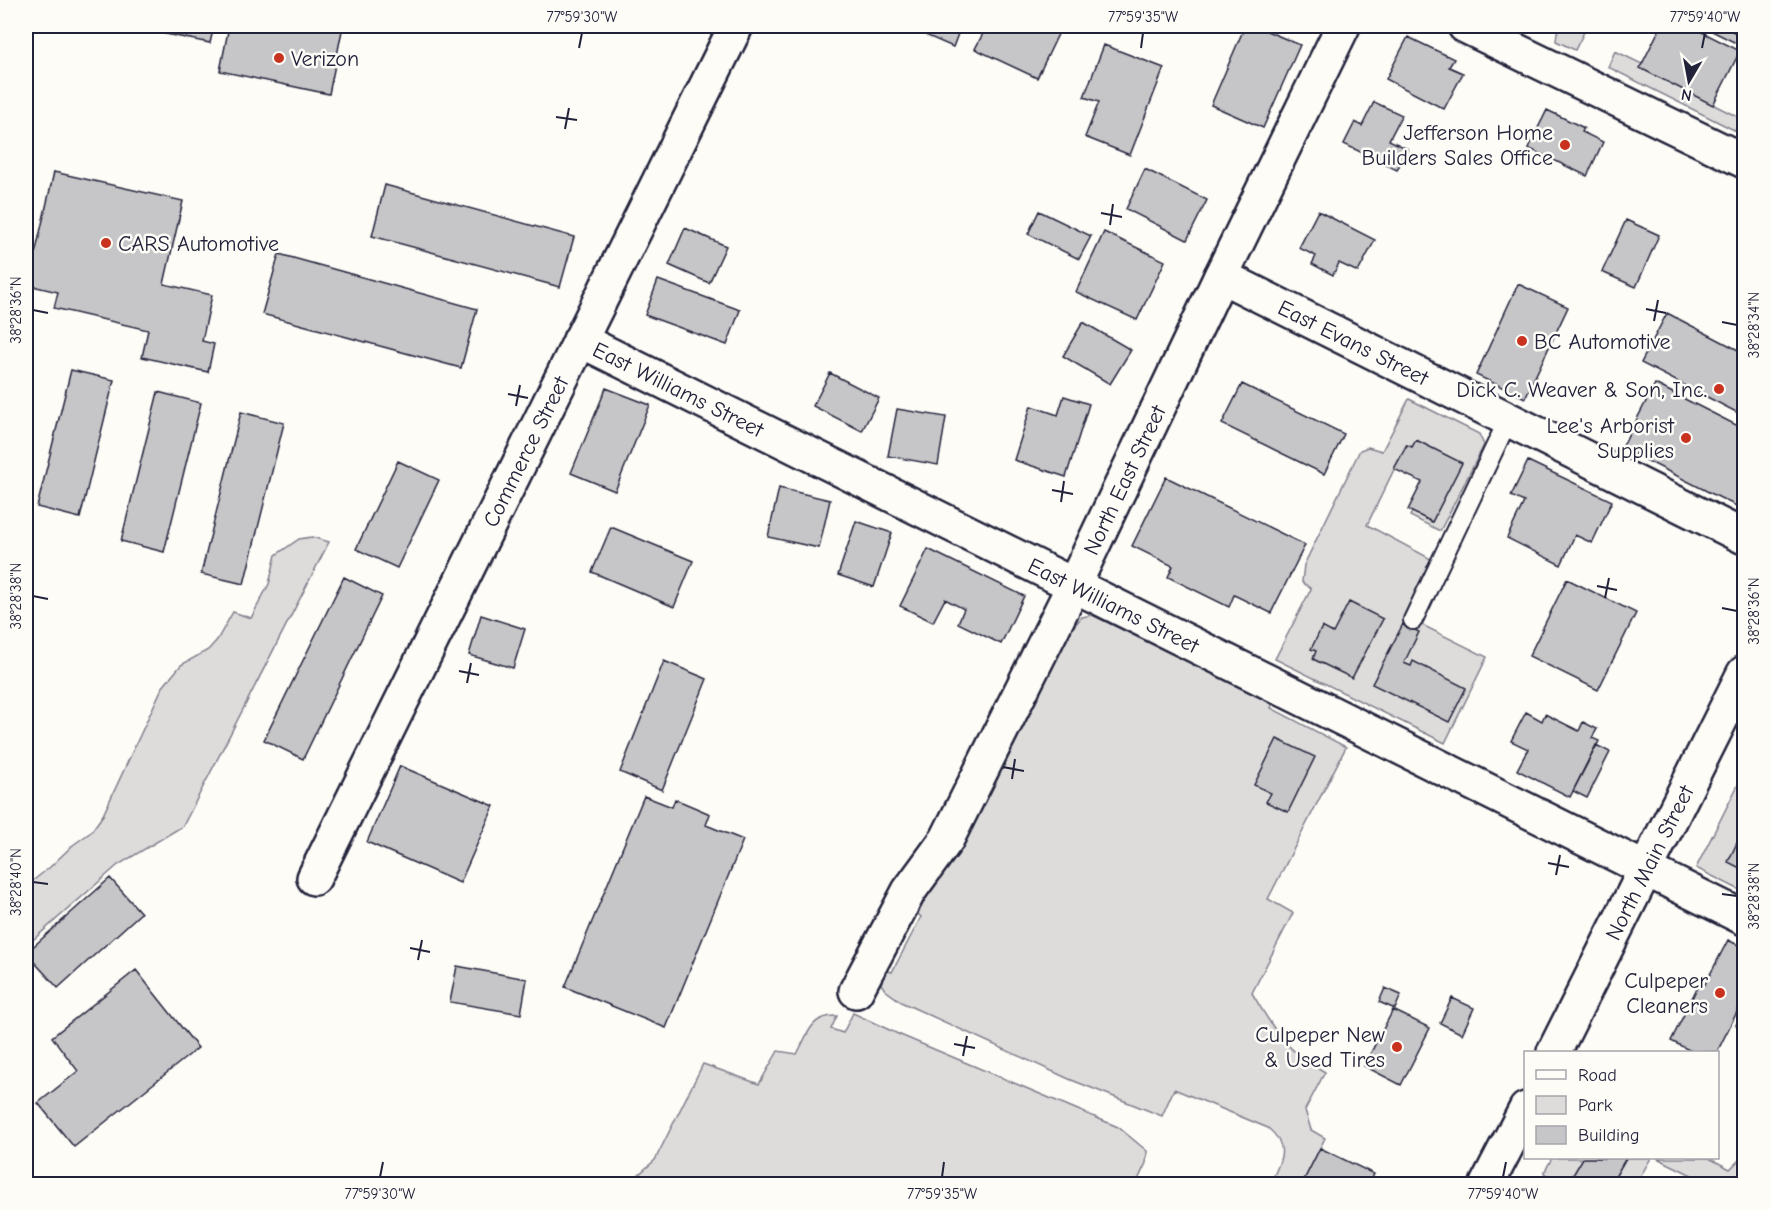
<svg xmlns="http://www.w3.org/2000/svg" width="1770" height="1210" font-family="'Comic Neue',sans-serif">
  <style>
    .green { fill: #dddcdb; stroke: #807f8b; stroke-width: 1.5 }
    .building { fill: #c6c6c8; stroke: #22223b; stroke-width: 1.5 }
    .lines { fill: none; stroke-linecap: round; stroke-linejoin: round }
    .service-casing { stroke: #22223b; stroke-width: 22 }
    .minor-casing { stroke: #22223b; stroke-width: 38 }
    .tertiary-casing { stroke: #22223b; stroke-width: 38 }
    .primary-casing { stroke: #22223b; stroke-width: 38 }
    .service { stroke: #fdfcf7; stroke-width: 18 }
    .minor { stroke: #fdfcf7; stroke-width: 33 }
    .tertiary { stroke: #fdfcf7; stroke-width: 33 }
    .primary { stroke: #fdfcf7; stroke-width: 33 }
    .ticks { fill: none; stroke: #22223b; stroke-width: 2 }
    .poi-dot { fill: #c8321e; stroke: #fdfcf7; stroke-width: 2 }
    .labels { text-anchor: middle; stroke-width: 5; stroke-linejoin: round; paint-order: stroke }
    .poi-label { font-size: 22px; fill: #22223b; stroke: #fdfcf7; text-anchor: end }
    .street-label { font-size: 22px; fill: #22223b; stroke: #fdfcf7 }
    .neatline { fill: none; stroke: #22223b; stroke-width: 2 }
    .ticks-label { font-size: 15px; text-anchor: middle; fill: #22223b }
  </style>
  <rect width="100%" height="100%" fill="#fdfcf7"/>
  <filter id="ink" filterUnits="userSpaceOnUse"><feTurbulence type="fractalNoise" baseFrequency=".0167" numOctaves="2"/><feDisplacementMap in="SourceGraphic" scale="12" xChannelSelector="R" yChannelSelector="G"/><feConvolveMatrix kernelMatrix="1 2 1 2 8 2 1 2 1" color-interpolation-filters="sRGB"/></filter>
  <g filter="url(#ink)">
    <path class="green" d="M1561 26H1587L1575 50 1556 41 1557 32Z
      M1615 51 1642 64 1640 68 1744 120V135L1608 67Z
      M1409 399 1479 434 1484 445 1440 531 1410 516 1412 512 1432 522 1461 463 1416 440 1412 447 1406 445 1367 525 1431 559 1404 616 1487 657 1445 743 1275 659 1311 589 1302 582 1304 565 1360 450 1368 447 1382 451Z
      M312 537 329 542 183 826 118 865 26 946V886L49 868 73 845 91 832 103 815 162 688 181 665 208 650 217 640 233 612 251 618 269 584 276 555 299 539Z
      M1092 615 1273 702 1271 708 1346 747 1268 899 1293 913 1252 993C1274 1030 1285 1051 1325 1072L1305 1110 1311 1130 1325 1138 1302 1184H1270C1280 1162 1291 1147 1268 1128L1174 1089 1162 1116 1069 1079 903 1003 885 990 879 981 885 970 892 972 921 917 912 908 965 835 1073 627 1082 617Z
      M1744 773V892L1696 868Z
      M853 1013 898 1034 1118 1127 1147 1151 1146 1163 1136 1184H628L655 1160 703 1064 759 1084 778 1051 797 1054C808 1034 811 1015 837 1016L831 1029 843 1033Z
      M1744 1155V1184H1710L1657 1158H1709L1730 1169Z
      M1552 1158H1651L1636 1184H1561L1544 1173Z"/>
    <path class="building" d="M127 26H214L210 43Z
      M229 26H343L329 94 220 71Z
      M927 26H961L953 47 923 34Z
      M987 26H1062L1037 78 975 49Z
      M1245 26H1255L1300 45 1263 128 1211 105Z
      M1661 26H1690L1740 51 1713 105 1640 68Z
      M1690 26H1722L1744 37V47L1702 26 1700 30Z
      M1408 37 1454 59 1449 67 1463 73 1444 109 1386 79Z
      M1104 45 1164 68 1130 155 1085 137 1099 102 1084 97Z
      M1374 102 1402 115 1389 140 1408 149 1397 170 1344 144 1355 122 1362 126Z
      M1547 110 1580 126 1584 128 1582 132 1603 142 1587 176 1528 148Z
      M1145 169 1207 200 1187 240 1126 209Z
      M54 172 183 201 164 284 212 295 202 341 214 344 208 372 142 357 148 330 54 308 58 292 28 285Z
      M385 185 574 237 560 287 372 236Z
      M1039 211 1091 236 1079 259 1028 234Z
      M1318 211 1375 240 1358 272 1339 263 1333 275 1312 264 1316 256 1299 248Z
      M1626 220 1659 235 1636 287 1602 272Z
      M685 228 726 246 709 283 669 265Z
      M1104 232 1165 261 1137 320 1076 292Z
      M1744 246V267L1736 263Z
      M279 254 477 309 461 368 262 314Z
      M658 280 740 310 727 345 645 315Z
      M1518 284 1568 307 1525 398 1476 375Z
      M1667 313 1744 353V416L1641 363Z
      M1083 322 1131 350 1110 384 1063 356Z
      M71 370 114 380 80 518 37 507Z
      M830 373 879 398 862 431 813 406Z
      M1242 384 1344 434 1324 474 1222 424Z
      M1655 384 1744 429V510L1622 448Z
      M606 388 650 405 615 491 571 473Z
      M158 392 201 403 164 552 121 541Z
      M1064 396 1089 404 1066 477 1014 460 1031 406 1058 415Z
      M897 409 946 417 938 465 888 456Z
      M241 412 284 423 244 584 201 574Z
      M1416 440 1462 463 1432 522 1408 510 1422 482 1394 469 1407 445 1412 447Z
      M398 461 439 480 397 568 356 549Z
      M1528 461 1612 501 1592 543 1575 535 1561 565 1507 538 1524 502 1511 496Z
      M1166 477 1305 545 1271 613 1234 595 1229 607 1168 577 1173 566 1132 546Z
      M779 488 830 500 819 548 768 537Z
      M856 521 892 533 874 587 838 575Z
      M611 527 693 561 674 607 592 572Z
      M928 549 1024 596 1001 644 958 623 964 609 945 599 933 622 900 606Z
      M344 577 382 596 303 759 264 740Z
      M1567 579 1636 613 1598 690 1529 656Z
      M1349 602 1383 619 1352 678 1313 659 1316 651 1311 649 1322 627 1333 633Z
      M481 615 525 629 513 668 469 655Z
      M1403 624 1419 632 1404 663 1411 666 1413 661 1466 688 1449 722 1372 684Z
      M664 661 707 679 662 790 620 772Z
      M1526 712 1542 721 1545 714 1579 731 1583 722 1597 729 1592 738 1599 741 1570 797 1517 770 1528 749 1511 741Z
      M1277 739 1315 757 1288 812 1266 802 1271 793 1254 785Z
      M1596 745 1610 752 1587 798 1573 791Z
      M400 766 494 806 460 883 367 842Z
      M644 796 672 807 675 799 710 814 706 825 743 840 666 1028 565 987Z
      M1744 828V870L1728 862Z
      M110 878 141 913 58 988 26 953Z
      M1728 940 1744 948V998L1717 1052H1693L1671 1041 1697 988 1705 984Z
      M457 966 527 979 521 1014 450 1002Z
      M136 970 198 1048 74 1147 38 1103 78 1071 52 1037Z
      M1385 988 1401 995 1395 1009 1379 1002Z
      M1452 998 1474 1008 1462 1034 1440 1023Z
      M1744 1009V1030L1736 1025Z
      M1393 1010 1430 1028 1401 1085 1364 1066Z
      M1320 1148 1374 1174 1369 1184H1302Z
      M1583 1158H1626L1615 1177 1627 1183 1626 1184H1579L1570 1180Z"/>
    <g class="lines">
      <defs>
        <path id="service" d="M1413 620 1509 418"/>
        <g id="minor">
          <path id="s1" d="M1221 276 1744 537"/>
          <path id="s2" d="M580 340 1744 918"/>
          <path id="s3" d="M314 878 736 26"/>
          <path id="s4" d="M856 991 909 891 947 839 1074 585 1221 276 1343 26"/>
        </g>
        <path id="tertiary" d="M1465 26 1744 161"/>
        <g id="primary">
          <path id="s5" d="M1554 1052 1744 673"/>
          <path d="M1487 1184 1526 1109"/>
        </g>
      </defs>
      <use href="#service" class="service-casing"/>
      <use href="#minor" class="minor-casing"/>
      <use href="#tertiary" class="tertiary-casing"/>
      <use href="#primary" class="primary-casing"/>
      <use href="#service" class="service"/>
      <use href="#minor" class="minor"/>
      <use href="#tertiary" class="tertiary"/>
      <use href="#primary" class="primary"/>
    </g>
  </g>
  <path class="ticks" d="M579 48 582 33M1141 48 1143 33M1702 48 1705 33M556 117 577 120M565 129 569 108M1101 213 1122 217M1110 225 1113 204M1646 309 1666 313M33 310 48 313M1654 321 1658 300M1722 322 1737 325M508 394 528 398M516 406 520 385M1052 490 1073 494M1061 502 1064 481M1597 586 1617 590M33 596 48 599M1605 598 1609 578M1722 608 1737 611M459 671 479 675M467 683 471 663M1003 767 1024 771M1012 779 1015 759M1548 863 1569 867M1556 875 1560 855M33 882 48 884M1722 894 1737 896M410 948 430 952M418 960 422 940M954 1044 975 1048M963 1056 967 1036M380 1177 383 1162M942 1177 944 1162M1503 1177 1506 1162"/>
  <g class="poi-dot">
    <circle cx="279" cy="58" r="6"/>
    <circle cx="1565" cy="145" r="6"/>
    <circle cx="106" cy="243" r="6"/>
    <circle cx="1522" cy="341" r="6"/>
    <circle cx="1719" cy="389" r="6"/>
    <circle cx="1686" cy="438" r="6"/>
    <circle cx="1720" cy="993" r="6"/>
    <circle cx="1397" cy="1047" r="6"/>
  </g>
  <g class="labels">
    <g class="poi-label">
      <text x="291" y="66" text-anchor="start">Verizon</text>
      <text x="1553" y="140">Jefferson Home<tspan x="1553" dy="25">Builders Sales Office</tspan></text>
      <text x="118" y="251" text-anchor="start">CARS Automotive</text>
      <text x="1534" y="349" text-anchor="start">BC Automotive</text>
      <text x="1707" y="397">Dick C. Weaver &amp; Son, Inc.</text>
      <text x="1674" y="433">Lee's Arborist<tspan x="1674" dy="25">Supplies</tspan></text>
      <text x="1708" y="988">Culpeper<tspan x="1708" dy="25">Cleaners</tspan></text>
      <text x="1385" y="1042">Culpeper New<tspan x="1385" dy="25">&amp; Used Tires</tspan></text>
    </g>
    <g class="street-label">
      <text dy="8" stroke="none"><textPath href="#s1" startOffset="148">East Evans Street</textPath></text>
      <text dy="8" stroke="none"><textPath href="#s2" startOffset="110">East Williams Street</textPath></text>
      <text dy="8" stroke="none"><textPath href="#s3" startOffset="476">Commerce Street</textPath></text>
      <text dy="8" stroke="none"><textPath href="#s4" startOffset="578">North East Street</textPath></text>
      <text dy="8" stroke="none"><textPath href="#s2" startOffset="596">East Williams Street</textPath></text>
      <text dy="8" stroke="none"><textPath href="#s5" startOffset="212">North Main Street</textPath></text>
    </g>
  </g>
  <rect width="1770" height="1210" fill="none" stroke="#fdfcf7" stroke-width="66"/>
  <rect x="1524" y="1051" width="195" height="108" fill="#fdfcf7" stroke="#a5a5ac" stroke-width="1.5"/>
  <rect x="1536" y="1070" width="30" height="9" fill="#fdfcf7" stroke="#a5a5ac" stroke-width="1.5"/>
  <text x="1578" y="1081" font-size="18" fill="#22223b">Road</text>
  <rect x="1536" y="1096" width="30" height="18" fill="#dddcdb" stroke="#a5a5ac" stroke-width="1.5"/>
  <text x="1578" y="1111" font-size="18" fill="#22223b">Park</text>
  <rect x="1536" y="1126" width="30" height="18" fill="#c6c6c8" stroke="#a5a5ac" stroke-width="1.5"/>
  <text x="1578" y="1141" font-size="18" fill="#22223b">Building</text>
  <g transform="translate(1689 81) rotate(190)" stroke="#fdfcf7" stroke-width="4.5" paint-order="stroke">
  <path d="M0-4.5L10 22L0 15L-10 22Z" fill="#22223b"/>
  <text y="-9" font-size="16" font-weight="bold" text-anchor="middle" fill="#22223b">N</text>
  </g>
  <rect x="33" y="33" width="1704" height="1144" class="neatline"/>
  <g class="ticks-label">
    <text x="582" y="22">77°59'30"W</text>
    <text x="1143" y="22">77°59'35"W</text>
    <text x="1705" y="22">77°59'40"W</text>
    <text transform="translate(16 310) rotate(-90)" y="5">38°28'36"N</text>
    <text transform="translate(1754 325) rotate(-90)" y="5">38°28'34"N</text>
    <text transform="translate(16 596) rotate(-90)" y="5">38°28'38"N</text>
    <text transform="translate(1754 611) rotate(-90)" y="5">38°28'36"N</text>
    <text transform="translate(16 882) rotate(-90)" y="5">38°28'40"N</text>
    <text transform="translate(1754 896) rotate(-90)" y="5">38°28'38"N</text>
    <text x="380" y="1199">77°59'30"W</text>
    <text x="942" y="1199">77°59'35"W</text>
    <text x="1503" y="1199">77°59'40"W</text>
  </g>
</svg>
